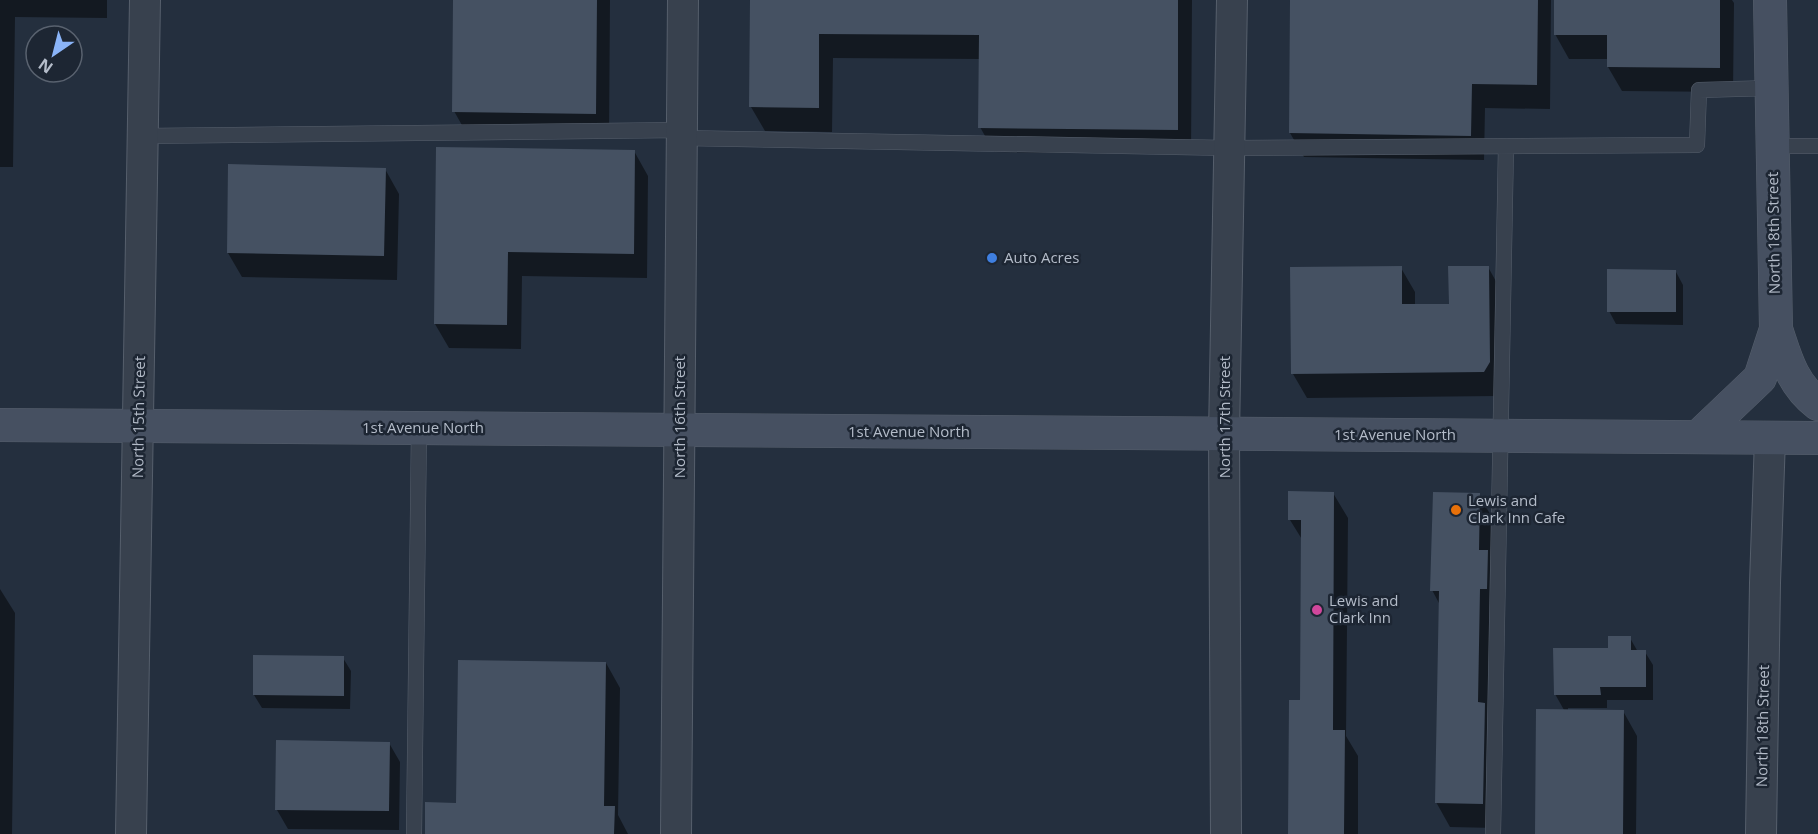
<svg xmlns="http://www.w3.org/2000/svg" width="1818" height="834" font-family="'Open Sans',sans-serif">
  <style>
    .shadow { fill: #0007 }
    .building { fill: #455162 }
    .lines { fill: none; stroke-linecap: round; stroke-linejoin: round }
    .lane-casing { stroke: #565f6c; stroke-width: 16 }
    .street-casing { stroke: #565f6c; stroke-width: 32 }
    .secondary-casing { stroke: #565f6c; stroke-width: 34 }
    .lane { stroke: #38414e; stroke-width: 15 }
    .street { stroke: #38414e; stroke-width: 30 }
    .secondary { stroke: #465061; stroke-width: 33 }
    .shop-dot { fill: #3f7fe0; stroke: #1d2633; stroke-width: 2 }
    .food-dot { fill: #e8710a; stroke: #1d2633; stroke-width: 2 }
    .hotel-dot { fill: #d1479c; stroke: #1d2633; stroke-width: 2 }
    .labels { text-anchor: middle; stroke-width: 5; stroke-linejoin: round; paint-order: stroke }
    .street-label { font-size: 15px; fill: #b4bcc9; stroke: #1d2633 }
    .poi-label { font-size: 15px; fill: #b4bcc9; stroke: #1d2633; text-anchor: start }
  </style>
  <rect width="100%" height="100%" fill="#242f3e"/>
  <path class="shadow" d="M0 0H107V18L15 17 13 167H0Z
    M455 0H610L609 138 468 136 454 111Z
    M751 0H1192L1191 154 994 152 980 127V59L833 58 832 132 765 131 751 107Z
    M1291 0H1551L1550 109 1485 108 1484 160 1304 157 1290 133Z
    M1556 0H1732L1734 3 1733 92 1622 91 1608 67V59H1569L1555 34Z
    M437 149 634 151 648 176 647 278 522 276 521 349 449 348 435 324Z
    M385 169 399 194 397 280 242 277 228 253Z
    M1488 267 1502 292 1498 396 1307 398 1293 374 1401 268 1415 292V305H1450Z
    M1676 272 1683 285V325L1616 324 1609 311Z
    M1333 493 1348 518 1346 736 1358 756V834H1289L1301 702 1303 541 1290 520Z
    M1479 495 1493 519 1496 828 1450 827 1436 802 1440 605 1432 590Z
    M0 589 15 613 12 834H0Z
    M1630 638 1638 652H1645L1653 665V700H1607V708H1568V711H1623L1637 736 1636 834H1536L1564 710 1555 694 1609 649Z
    M343 658 351 671 350 709 262 708 254 695Z
    M606 663 620 688 618 815 628 834H426Z
    M389 743 400 762 399 830 288 829 277 810Z"/>
  <path class="building" d="M453 0H597L596 114 452 112Z
    M750 0H1178V130L978 128 979 35 819 34V108L749 107Z
    M1290 0H1538L1537 85 1472 84 1471 136 1289 133Z
    M1554 0H1720V68L1607 67V35H1554Z
    M436 147 635 150 634 254 508 252 507 325 434 324Z
    M228 164 386 168 384 256 227 253Z
    M1402 266V304H1449L1448 266H1489L1490 362 1484 372 1291 374 1290 267Z
    M1607 269 1676 270V312H1607Z
    M1288 491 1334 492 1333 730H1345L1344 834H1288L1289 700H1300L1301 520H1288Z
    M1433 492 1480 493 1479 550H1488L1487 589H1480L1478 702 1485 703 1483 804 1435 803 1439 591H1430Z
    M1608 636H1631V650H1646V687H1600L1601 695H1554L1553 648H1608Z
    M253 655 344 656V696L253 695Z
    M458 660 606 662 604 806H615L614 834H425V802L456 803Z
    M1536 709 1624 710 1623 834H1535Z
    M276 740 390 742 389 811 275 810Z"/>
  <g class="lines">
    <defs>
      <path id="lane" d="M143 136 681 130
        M681 138 1229 148 1697 145 1699 90 1772 88
        M1772 146H1818
        M414 834 419 428
        M1493 834 1506 146"/>
      <path id="street" d="M131 834 145 0
        M676 834 683 0
        M1226 834 1224 434 1232 0
        M1761 834 1765 583 1770 438"/>
      <path id="secondary" d="M1776 329C1786 359 1792 384 1818 404
        M0 425 1818 438
        M1698 437 1760 378 1776 329 1770 0"/>
    </defs>
    <use href="#lane" class="lane-casing"/>
    <use href="#street" class="street-casing"/>
    <use href="#secondary" class="secondary-casing"/>
    <use href="#lane" class="lane"/>
    <use href="#street" class="street"/>
    <use href="#secondary" class="secondary"/>
  </g>
  <circle class="shop-dot" cx="992" cy="258" r="6"/>
  <circle class="food-dot" cx="1456" cy="510" r="6"/>
  <circle class="hotel-dot" cx="1317" cy="610" r="6"/>
  <g class="labels">
    <g class="street-label">
      <text transform="translate(1774 233) rotate(-91)" y="5">North 18th Street</text>
      <text transform="translate(139 417) rotate(-89)" y="5">North 15th Street</text>
      <text transform="translate(680 417) rotate(-90)" y="5">North 16th Street</text>
      <text transform="translate(1225 417) rotate(-90)" y="5">North 17th Street</text>
      <text x="423" y="433">1st Avenue North</text>
      <text x="909" y="437">1st Avenue North</text>
      <text x="1395" y="440">1st Avenue North</text>
      <text transform="translate(1763 726) rotate(-89)" y="5">North 18th Street</text>
    </g>
    <g class="poi-label">
      <text x="1004" y="263">Auto Acres</text>
      <text x="1468" y="506">Lewis and<tspan x="1468" dy="17">Clark Inn Cafe</tspan></text>
      <text x="1329" y="606">Lewis and<tspan x="1329" dy="17">Clark Inn</tspan></text>
    </g>
  </g>
  <g transform="translate(54 54) rotate(215)"><circle r="28" fill="#1d2633" stroke="#59626f" stroke-width="1.5"/>
  <path d="M0-4.5L10 22L0 15L-10 22Z" fill="#8ab4f8"/>
  <text y="-9" font-size="16" font-weight="bold" text-anchor="middle" fill="#b4bcc9">N</text>
  </g>
</svg>
